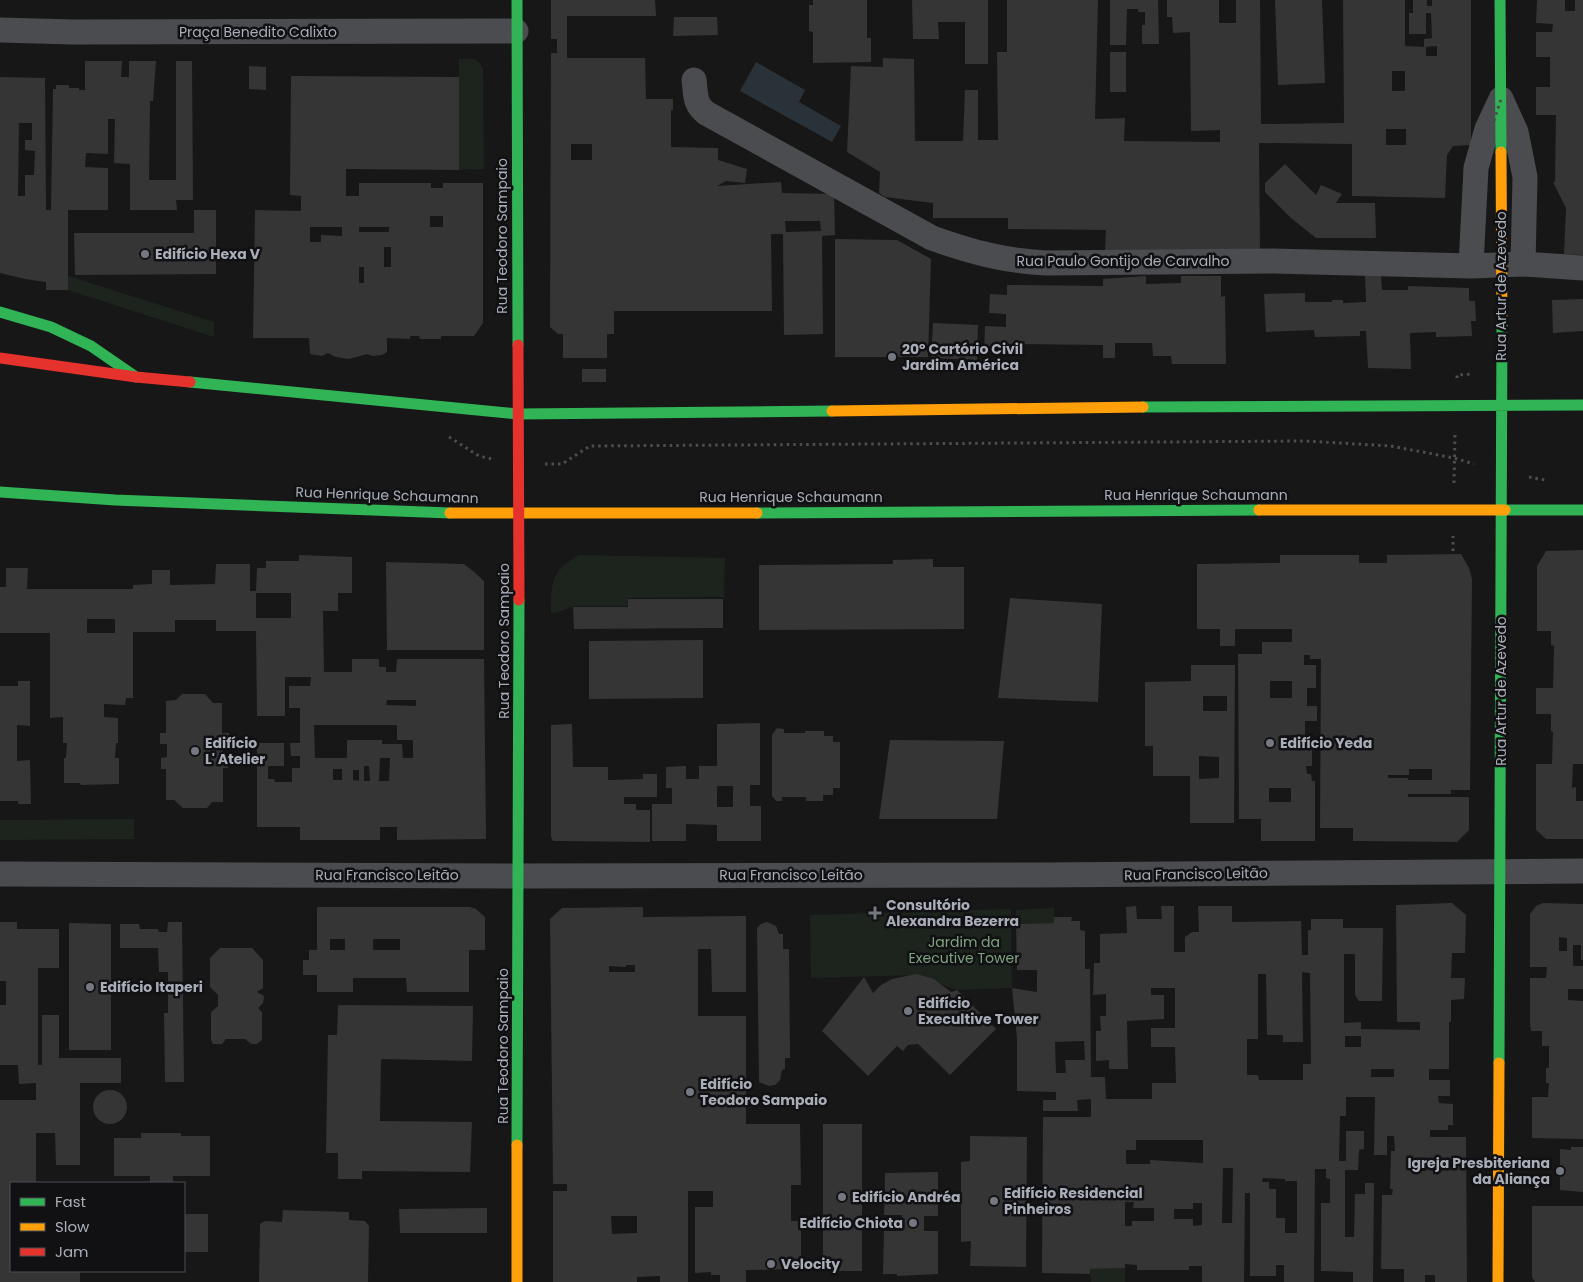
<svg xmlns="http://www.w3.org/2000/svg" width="1583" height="1282" font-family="Poppins,sans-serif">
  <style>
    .green { fill: #1d241e }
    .water { fill: #2a3239 }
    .building { fill: #353536; fill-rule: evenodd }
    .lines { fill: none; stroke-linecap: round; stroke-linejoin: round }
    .path { stroke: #4d4e52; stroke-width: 3; stroke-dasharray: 2.5 4; stroke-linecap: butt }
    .street { stroke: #4b4c50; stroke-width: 25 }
    .fast { stroke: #30b455; stroke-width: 11 }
    .slow { stroke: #ff9f0a; stroke-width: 11 }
    .jam { stroke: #e5322d; stroke-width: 11 }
    .path-bridge { stroke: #4d4e52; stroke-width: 3; stroke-dasharray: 2.5 4; stroke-linecap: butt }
    .slow-bridge { stroke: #ff9f0a; stroke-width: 11 }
    .poi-dot { fill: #757880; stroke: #111113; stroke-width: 2 }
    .labels { text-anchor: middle; stroke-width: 5; stroke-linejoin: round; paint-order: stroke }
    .street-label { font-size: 14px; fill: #a8adb8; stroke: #111113 }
    .poi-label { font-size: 14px; font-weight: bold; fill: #a8adb8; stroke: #111113; text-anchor: start }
    .park-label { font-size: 14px; fill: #7fa381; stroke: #111113 }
  </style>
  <rect width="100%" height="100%" fill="#171717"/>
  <path class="green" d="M459 59C472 59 477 56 483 69L484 169 459 170Z
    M68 276 214 322V337L68 290Z
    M579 555 725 558 724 597 628 598 627 606H573L559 612 551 613C551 582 551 571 579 555Z
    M134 819V839L0 840V820Z
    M1054 908V923L1016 924V910Z
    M1011 909 1012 988 957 990 919 975 811 978 810 915Z
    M1125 1268V1282H1091L1090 1269Z"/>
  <path class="water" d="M756 62 805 90 799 102 841 126 832 142 740 91Z"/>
  <path class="building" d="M551 0H655L656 16H567V58H645L646 99H673V110H671V147L718 148V160L747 169 745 183 726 181 717 186 781 182 782 193 834 194 835 235 822 236 823 334 784 335 783 234H771L772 311H614V334H607V358H563V334H558L550 327 551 53H557V39H551ZM571 144H592V160H571ZM785 221H820L821 231 786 232Z
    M813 0H867V38H871V62L813 63V32L809 31V5H813Z
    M912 0H988V64H965V22H938L939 39H913Z
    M1007 0H1098L1095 119 1125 118 1124 141 1220 142V130L1191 131 1190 32 1173 33 1172 17H1167V0H1219V23H1236V0H1260L1261 124 1344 123 1343 0H1405V46L1426 47V56H1437V46L1424 47V39L1432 38 1431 13H1426V34H1409V13H1413V0H1427V6H1432V0H1471V145L1453 146 1447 155 1445 198 1352 196V144L1259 143 1260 251 1105 250 1106 230 1008 229V218H933V203L885 197 879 193 880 172 847 152 851 66 883 67V58L914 59 915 141H963L965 90H978V140H998L997 52H1007ZM1392 71H1405V91H1392ZM1386 129H1406V145H1386Z
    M1110 0H1158L1159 44H1142V25H1145V12H1138V9H1127L1126 45H1110Z
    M1275 0H1322L1325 83 1278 85Z
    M1537 0H1565V11H1575V0H1583V255L1564 254 1566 208 1553 182H1555L1556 115H1536V87H1550V57H1536V32H1552L1553 24 1536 23Z
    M674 17H717L718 35 673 36Z
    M1110 52H1126V92H1110Z
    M85 61H122L121 77H129V61H156L153 101H150L149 180H176V61H192L193 200H176L177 210H130V164L114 163 115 119H108V154L86 153 85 167 108 168V210H68V290H46V282L25 279 0 273V77L45 78 46 210H51L53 89H56V85H69V88H79V90H85ZM19 123H32V140H25V150L35 151 34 175H25V196H18Z
    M249 66 266 67V90L249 89Z
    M291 76 459 77V170L346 169V196H359V183H431V188H443V183H483V323L474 336H441V339H420L419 336H410V339L387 338V352L382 355 373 356 367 354 349 359 336 357 328 353 322 356 310 354 309 338H253L255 210 301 211V196L290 195ZM430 216H443V227H430ZM310 227H342V236L321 235V242H310ZM359 227H389V232H359ZM384 247H391V267H384ZM359 267H364V283H359Z
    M1285 164 1316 195 1321 185 1342 194 1336 203H1375L1376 238H1316L1291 218 1265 192V183Z
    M194 210H216V274L75 275 74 233H194Z
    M835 239 897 240 931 259 928 357H835Z
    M1146 276V284L1181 283V276H1221V297L1225 296 1226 364H1172L1171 356H1153L1152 343H1115V358H1103V345L1005 344V354L984 353 985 326 1006 327V314L989 313 990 294 1007 295V285L1103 286V279Z
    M1365 276H1381L1382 290H1408V286L1469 288V301H1475L1476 321H1471L1472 336 1436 337V332L1410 333 1411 369 1368 368 1366 331H1360V336L1315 337 1314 330 1266 332 1264 294 1305 293V302H1332V300H1343V303L1366 302Z
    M1583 299V331L1553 333 1552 300Z
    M933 323 978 325 977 360 931 358Z
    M582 369H606V382H582Z
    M1583 550V764H1573L1572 788 1576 787V801H1583V839H1546L1536 830V764H1552L1553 732 1551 731V714H1536V688H1553L1554 649V646L1551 645V631H1537V566L1546 551Z
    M1461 554 1469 568 1472 579 1470 790H1451V794H1408V797H1469V830L1457 842 1353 841V828H1320L1321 659H1310V655H1304V665H1316V688H1307V706H1317V721H1305V746H1312V766H1306L1307 774H1311L1312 781H1315V841H1261V819H1239L1238 654H1262V642H1292V629H1235V646H1220V629H1197V564L1280 563V555H1359V563H1387V555ZM1270 681H1292V698H1270ZM1292 735 1291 750H1279V736ZM1409 769H1432V780H1408V778H1388V775H1409ZM1269 788H1291V802H1269Z
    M299 555 352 557V593H338V611H323L324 672H352V659H379V667H386V672H396L397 659H484L486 839 397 840V827H380V840H300V827H257V743H284V766H268V779H274L275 782H292V768H300V756H291L290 743H300V708H289V686H310L311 677H285V716H257L256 631H216V620H175V632H133V698H126L125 705 104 704V717L118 718V743H116L115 758H119V784L81 785 80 783H64V758H66L67 743H63V717L50 718V633H0V587H6V568H28L27 589H133V585L152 584V570H170V585L215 584 216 564H250V591H256L257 568H266V561H299ZM256 593H291V618H256ZM87 619H115V633H87ZM387 700H416V706L386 705ZM314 725H397V740H413V758H403L402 744H382V740H347V758H315ZM380 758H390L389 781H379ZM364 766H369L370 781H364ZM333 769H342V780H333ZM353 770H359V781L353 780Z
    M933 559V567H964V629L759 630V565L893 564V560Z
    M386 562 464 564 473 571 484 581V650H387Z
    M1010 598 1102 604 1098 702 998 698Z
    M628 599H723V628L574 629 573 607H628Z
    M703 640V698L589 699V641Z
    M1191 665H1235L1234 823H1190V776H1153V746H1145V682L1191 681ZM1203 696H1227V711H1203ZM1199 756 1219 757V778L1199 779Z
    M18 681H30V726L17 725V761L30 760 31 804H18V801H0V686H18Z
    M182 694H205L213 703H222V733H229V744H223V759H228V768H223V802H212L207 808H183L174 800H166V769H161V758L167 757V744H160V733H166V701L176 700Z
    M760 723V785H750V806H761V841H717V825L686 824V841H652V804H672V788H666V767L686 766V779H699V766H717V724ZM717 786H733V807H717Z
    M572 724 573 767H608V780L643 779V774H657V797H624V804H636V810H650V842L553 841 551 837V725Z
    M777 728 784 729V733H805V731H824V736H833V742H840V788H833V795H823V801H806V797H782V801H776L772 796V735Z
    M890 740 1004 741 997 819H879Z
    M1452 903 1466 915 1465 953H1452L1451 978H1465L1464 999 1451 1000V1022H1449V1069H1429V1080H1450V1096H1438L1439 1103 1453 1104V1125H1448V1130H1430V1137H1466L1467 1282H1435V1275H1425V1282H1404V1269H1381L1382 1195H1392L1393 1189H1390L1391 1151H1395L1394 1136H1387V1155H1374L1375 1097H1346V1116H1340L1339 1161H1346V1131H1364V1149L1359 1150 1358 1170H1345V1237H1354L1355 1194H1365V1183H1374L1373 1282H1353V1272L1321 1271V1203H1330V1179L1326 1178V1169H1315L1314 1282H1284V1265H1276V1276H1250V1193H1245L1244 1282H1202V1266H1189V1270H1137V1265L1125 1264V1268L1090 1269V1274L1042 1273 1043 1117H1091V1099L1077 1100 1078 1111H1043V1100H1056V1092L1017 1091V1038L1012 988 1037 992V970H1017L1016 924 1054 923V917H1072L1071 921H1080V930L1085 931V969H1090L1091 1077H1105L1106 1099H1152V1083H1176L1175 1047H1151V1028H1175V988H1151V995H1164V1019L1127 1021 1128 1069H1109V1060L1096 1061V1031H1101L1100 1016H1106V994L1093 995 1094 963H1100V934L1127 933 1126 907 1136 906 1137 919H1162L1161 906H1174V952H1185V937L1192 932H1199L1198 906H1232V922L1301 921 1302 955H1308V930H1311V919H1343V928H1383L1382 1001H1359L1355 995V954H1344V1023L1361 1022V1029L1420 1030V1022H1397L1396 905ZM1302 972 1310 973 1311 1064H1303V1080H1259L1258 1075H1247V1039H1258V974H1266L1267 1035H1283V1042H1303ZM1345 1036H1361V1047H1345ZM1084 1041 1085 1060H1065L1066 1073H1056L1055 1042ZM1371 1069H1394V1077H1371ZM1136 1140H1203V1163L1150 1160V1164H1126V1150H1136ZM1432 1162V1167H1425L1426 1171H1415V1163ZM1223 1168H1233L1232 1223H1222ZM1263 1178 1285 1179V1181H1297V1233H1285V1218H1276V1189H1269V1182H1262ZM1125 1202H1134L1133 1208H1154V1221H1132V1226H1125ZM1193 1203H1202V1225L1193 1226V1219H1174V1209H1193Z
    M1543 903 1583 904V960H1581V945H1573V966H1583V989H1568V1000L1583 1001V1139L1532 1138V1097H1548L1549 1083H1546V1068H1549V1046H1542V1031H1531L1530 1022V978H1546L1547 967H1530V914L1536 906ZM1559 937 1567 938V951H1559Z
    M317 907H470L476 909 485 917V950H469V992H407L406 978H353V992H317V975H303V960H309V950H317ZM330 939H345V950H330ZM373 939H400V950H373Z
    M643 907V917L746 916V992H712L711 949H698V1016H746V1124H800L801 1185H791V1221H801V1269L746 1270V1282H720V1275H711V1272L695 1273V1207H713V1191H688V1282H660V1276L637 1277V1282H553V1191H567V1184H553V1182L550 919 562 908ZM626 965H635V972H609V966L626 967ZM611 1216H637V1233L612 1234Z
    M0 922H17V929H59V968H38V1065H42V1015H59V1058H121V1083H80V1165H56L55 1133H36V1183H11V1271H80V1282H0V1100H36V1083L19 1084 18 1065H0V1005H6V981H0Z
    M168 922H182L184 1082H165L164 1013H168V972H159L158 948H120V924H139L140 929H158L159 932H167Z
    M767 922 776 926 779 934H783V949H789L790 1058H785V1069L782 1070 780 1080 775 1085 769 1086 759 1082 757 928 761 924Z
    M69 923 111 924V1050H69Z
    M220 948H252L263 960V988L257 992 264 996 263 1003 258 1008 262 1012V1040L257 1044H251L245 1039H226L222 1044H213L211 1040V1012L218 1006V995L210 987V958Z
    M916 974 934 979 951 992 957 990 996 1029 950 1075 918 1044 908 1045 903 1051 897 1046 868 1076 822 1031 864 977 873 993 881 985 892 979Z
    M338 1005 473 1006 472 1061 381 1059 380 1121 472 1122 470 1172 362 1171V1179H338V1153H326L328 1035H337Z
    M93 1107a17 17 0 1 1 34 0a17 17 0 1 1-34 0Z
    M823 1124H862V1271H823Z
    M141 1133H181V1136H210V1176H173V1183H150V1176H114V1138H141Z
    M970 1136 1027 1137 1026 1267 970 1266 971 1241 961 1242V1162L970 1161Z
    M1571 1147H1583V1192L1560 1190V1149L1571 1150Z
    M938 1172V1216H924V1231H938V1274L897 1276V1274H883L884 1231H902V1215H884L885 1173Z
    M1532 1206H1583V1282H1535L1532 1277Z
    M487 1208V1233H400L399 1209Z
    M283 1210 349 1212V1220L365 1221 369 1226 368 1282H259L260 1224 265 1221 282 1222Z
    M184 1214H208V1252H184Z"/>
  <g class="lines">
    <path class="path" d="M1457 378V375L1473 374
      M449 437 479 456 492 459
      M545 464H562L590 446 1305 441 1391 446 1454 458 1474 464
      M1529 477 1545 480
      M1454 483 1455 434
      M1453 551V536"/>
    <path class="street" d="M0 30 73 32 516 31
      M694 80C696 94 694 104 706 113L932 238C971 252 1005 261 1046 263L1273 261 1471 266 1523 264 1583 268
      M1501 99 1516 132 1525 177 1523 264
      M1471 266 1476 168 1487 129 1501 99
      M0 874 519 876 1039 875 1583 871"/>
    <path class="fast" d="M517 0 518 345
      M1500 0 1501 152
      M0 312 51 327 91 346 136 377
      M190 382 518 414 832 411
      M1143 407 1583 405
      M0 492 115 500 450 513
      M1505 510H1583
      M757 513 1259 510
      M1499 1063 1502 323
      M517 1145 519 600"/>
    <path class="slow" d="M832 411 1143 407
      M1259 510H1505
      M450 513H757
      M517 1282V1145
      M1498 1282 1499 1063"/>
    <path class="jam" d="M518 345 519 600
      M0 358 136 377 190 382"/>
    <path class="path-bridge" d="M1492 127 1501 99"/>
    <path class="slow-bridge" d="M1501 152 1502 323"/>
  </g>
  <g class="poi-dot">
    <circle cx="145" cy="254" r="5"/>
    <circle cx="892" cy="357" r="5"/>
    <circle cx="1270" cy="743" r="5"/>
    <circle cx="195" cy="751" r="5"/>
    <path d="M872.5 905.5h5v5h5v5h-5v5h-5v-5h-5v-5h5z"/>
    <circle cx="90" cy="987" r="5"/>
    <circle cx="908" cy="1011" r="5"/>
    <circle cx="690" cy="1092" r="5"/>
    <circle cx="1560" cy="1171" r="5"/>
    <circle cx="842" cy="1197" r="5"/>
    <circle cx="994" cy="1201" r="5"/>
    <circle cx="913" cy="1223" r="5"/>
    <circle cx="771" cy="1264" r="5"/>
  </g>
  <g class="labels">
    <g class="street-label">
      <text x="258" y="37">Praça Benedito Calixto</text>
      <text transform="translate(502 236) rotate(-90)" y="5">Rua Teodoro Sampaio</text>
      <text x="1123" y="266">Rua Paulo Gontijo de Carvalho</text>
      <text transform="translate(1501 286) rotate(-90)" y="5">Rua Artur de Azevedo</text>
      <text transform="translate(387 495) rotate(2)" y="5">Rua Henrique Schaumann</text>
      <text x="1196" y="500">Rua Henrique Schaumann</text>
      <text x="791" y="502">Rua Henrique Schaumann</text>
      <text transform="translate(504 641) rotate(-90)" y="5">Rua Teodoro Sampaio</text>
      <text transform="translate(1501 691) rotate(-90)" y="5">Rua Artur de Azevedo</text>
      <text transform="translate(1196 874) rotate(-1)" y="5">Rua Francisco Leitão</text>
      <text x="387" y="880">Rua Francisco Leitão</text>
      <text x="791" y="880">Rua Francisco Leitão</text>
      <text transform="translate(503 1046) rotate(-90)" y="5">Rua Teodoro Sampaio</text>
    </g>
    <g class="poi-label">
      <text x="155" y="259">Edifício Hexa V</text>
      <text x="902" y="354">20º Cartório Civil<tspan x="902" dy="16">Jardim América</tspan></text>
      <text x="205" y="748">Edifício<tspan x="205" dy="16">L' Atelier</tspan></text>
      <text x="1280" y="748">Edifício Yeda</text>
      <text x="886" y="910">Consultório<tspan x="886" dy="16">Alexandra Bezerra</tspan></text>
      <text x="100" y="992">Edifício Itaperi</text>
      <text x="918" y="1008">Edifício<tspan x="918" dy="16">Execultive Tower</tspan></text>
      <text x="700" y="1089">Edifício<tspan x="700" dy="16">Teodoro Sampaio</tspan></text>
      <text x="1550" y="1168" text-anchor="end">Igreja Presbiteriana<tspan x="1550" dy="16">da Aliança</tspan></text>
      <text x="1004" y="1198">Edifício Residencial<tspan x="1004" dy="16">Pinheiros</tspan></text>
      <text x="852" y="1202">Edifício Andréa</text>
      <text x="903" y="1228" text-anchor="end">Edifício Chiota</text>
      <text x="781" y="1269">Velocity</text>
    </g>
    <g class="park-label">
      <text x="964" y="947">Jardim da<tspan x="964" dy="16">Executive Tower</tspan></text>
    </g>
  </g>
  <rect x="10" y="1182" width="175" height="90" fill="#111113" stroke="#4d4f55"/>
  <rect x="20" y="1198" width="25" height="8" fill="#30b455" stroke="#4d4f55"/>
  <text x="55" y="1207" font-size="15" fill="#a8adb8">Fast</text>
  <rect x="20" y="1223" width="25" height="8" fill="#ff9f0a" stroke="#4d4f55"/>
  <text x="55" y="1232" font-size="15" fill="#a8adb8">Slow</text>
  <rect x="20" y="1248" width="25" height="8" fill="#e5322d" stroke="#4d4f55"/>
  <text x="55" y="1257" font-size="15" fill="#a8adb8">Jam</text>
</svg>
